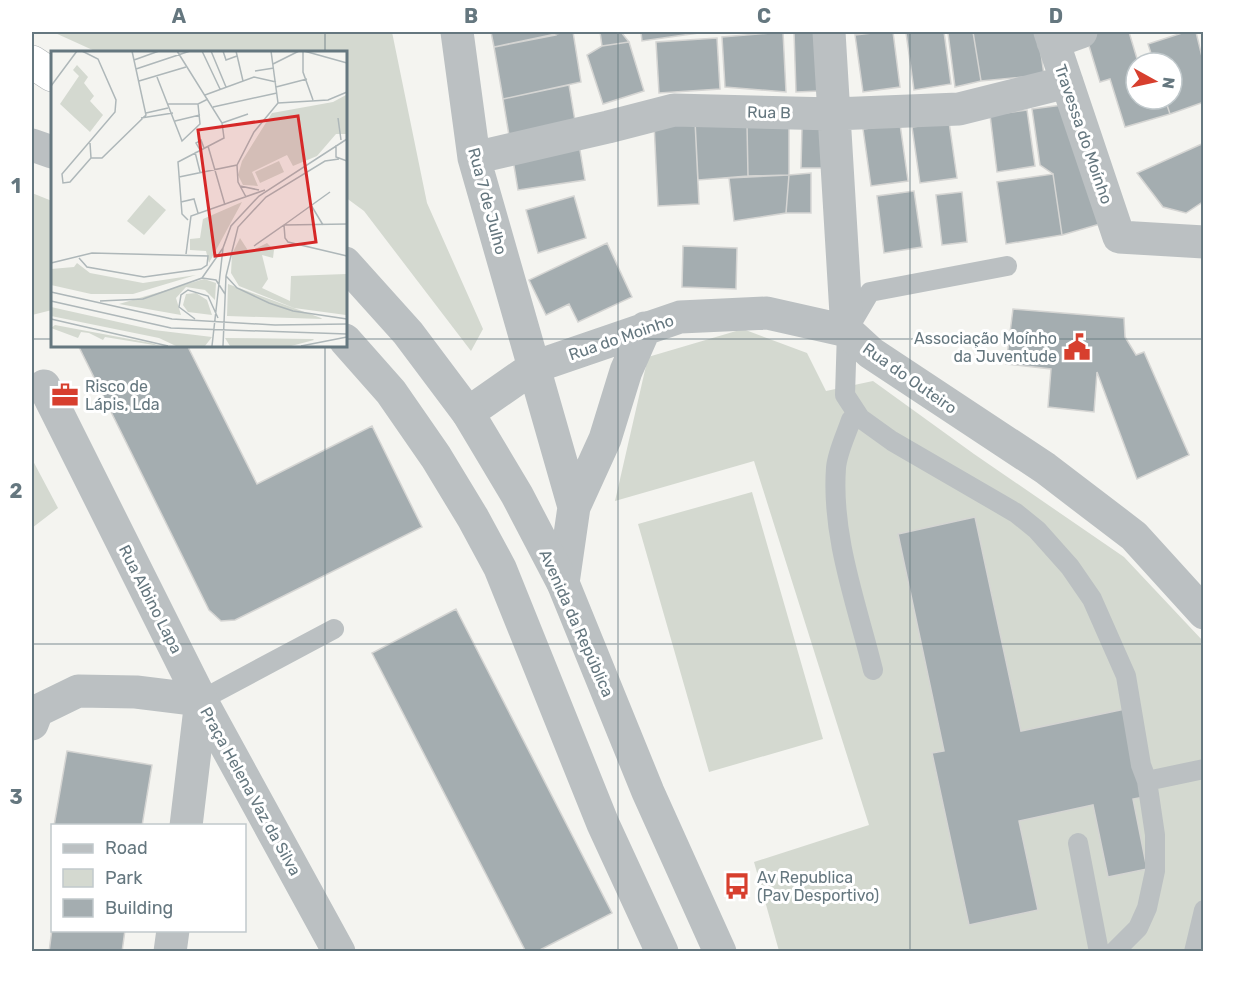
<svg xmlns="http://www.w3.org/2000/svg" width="1235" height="983" font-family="Rubik,sans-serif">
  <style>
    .green { fill: #d4d9d0 }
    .building { fill: #a4adb0; stroke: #d5d5d3; stroke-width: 1.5 }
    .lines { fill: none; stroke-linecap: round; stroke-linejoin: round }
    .trunk-casing { stroke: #aeb3b5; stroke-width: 34 }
    .service { stroke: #bbc0c2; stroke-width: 20 }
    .minor { stroke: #bbc0c2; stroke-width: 33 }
    .tertiary { stroke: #bbc0c2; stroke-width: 33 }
    .trunk { stroke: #fff; stroke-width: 33 }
    .grid { fill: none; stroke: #65777f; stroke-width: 1.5; stroke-opacity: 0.55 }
    .labels { text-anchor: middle; stroke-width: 6; stroke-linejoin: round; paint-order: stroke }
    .street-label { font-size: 16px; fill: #65777f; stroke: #fff }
    .poi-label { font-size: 16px; fill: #65777f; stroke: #fff; text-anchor: start }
    .inset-road { fill: none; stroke: #aeb7b9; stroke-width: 1.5 }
    .view { fill: #d62828; fill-opacity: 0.15; stroke: #d62828; stroke-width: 3 }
    .inset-edge { fill: none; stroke: #65777f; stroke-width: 3 }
    .neatline { fill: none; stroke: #65777f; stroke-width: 2 }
    .grid-label { font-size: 20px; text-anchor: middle; font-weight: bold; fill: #65777f }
  </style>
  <rect width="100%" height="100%" fill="#f4f4f0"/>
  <path class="green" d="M53 32H392L427 203 483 329 471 351 364 211 345 197V52H97Z
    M32 193 52 201V310L32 315Z
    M743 329 807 353 826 391 873 381 974 454 1124 557 1203 641V951H779L754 862 869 825 754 461 615 501 648 357Z
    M32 459 58 508 32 528Z
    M752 492 823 739 709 772 638 524Z"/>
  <path class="building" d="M491 32H555L556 35 494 47Z
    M565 32H573L581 82 503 99 494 47Z
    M600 32H621L629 42 602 46Z
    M641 32H698V33L642 41Z
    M783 32 786 92 725 87 722 37Z
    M794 32H819L820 91 796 92Z
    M881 32H893L900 87 863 92 855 35Z
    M919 32H944L951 84 914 90 906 33Z
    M961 32H973L981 81 955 87 948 33Z
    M973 32H1038L1044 75 981 81Z
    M1102 32H1129L1138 62 1152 57 1154 63H1136V99H1165L1170 114 1125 127 1110 79 1100 82 1086 36Z
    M1185 32H1196L1204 65V102L1170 114 1165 99H1172V63H1154L1148 44Z
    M717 38 720 89 659 93 656 42Z
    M629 42 644 91 603 104 587 55 602 46Z
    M569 85 585 180 518 190 503 99Z
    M1070 104 1100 224 1062 235 1053 174 1040 165 1032 109Z
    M1027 110 1035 166 997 172 990 115Z
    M695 121 699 204 658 206 654 123Z
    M695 121 747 124 748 176 698 180Z
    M949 122 957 178 920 183 912 127Z
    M789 123V175L748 176 747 124Z
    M900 124 908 181 871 186 863 129Z
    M802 127 827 128V168H801Z
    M1204 143V201L1186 213 1163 207 1137 173Z
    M811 173V213H786L789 175Z
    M1053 174 1062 235 1006 244 997 182Z
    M789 175 786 213 734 221 729 178Z
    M914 191 922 247 884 253 877 196Z
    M962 192 967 242 942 245 936 195Z
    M574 196 586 238 538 253 526 210Z
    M607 243 632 297 578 322 569 304 546 315 529 280Z
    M683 246 737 248 736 289 682 287Z
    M1013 309 1124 318 1125 337 1136 355 1144 352 1189 455 1137 479 1097 372 1094 412 1048 407 1051 369 1006 364Z
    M78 345H187L257 484 372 426 422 527 235 620 221 621 209 610Z
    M975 517 1021 731 1125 709 1144 797 1133 799 1147 869 1108 877 1093 805 1019 821 1038 910 969 925 932 753 944 751 898 534Z
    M456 609 612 913 536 952H526L372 653Z
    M67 751 152 765 142 826H54Z
    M52 929V930H125L122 952H49Z"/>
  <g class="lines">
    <defs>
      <path id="trunk" d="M32 62 52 75"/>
    </defs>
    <use href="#trunk" class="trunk-casing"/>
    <path class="service" d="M1007 266 870 292 847 331 845 395 860 418 892 441 1016 513 1037 530 1070 567 1092 599 1126 676 1141 765 1147 781 1155 835V871L1147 908 1138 928 1114 952
      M860 418 851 420C846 435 837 453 836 468 831 537 857 605 873 670
      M201 700 334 629
      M1147 781 1204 769
      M1078 843 1099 952
      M1194 952 1204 910"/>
    <path class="minor" d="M457 32 474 158 574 507 563 583
      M829 32 847 331 871 353 1045 468 1134 536 1204 613
      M1050 32 1119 237 1204 242
      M1053 42 1081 32
      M474 158 608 127 674 110 834 114 959 109 1067 82
      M44 386 201 700 186 826
      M468 413 534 367 680 317 767 313 847 331
      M574 507 605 439 626 371 645 328
      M32 724 37 711 78 691 136 692 201 700 339 952
      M170 952 173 930"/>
    <path class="tertiary" d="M32 145 52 152
      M345 263 408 333 468 413 517 495 563 583 648 792 720 952
      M345 340 391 392 436 457 473 518 500 568 603 824 662 952"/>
    <use href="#trunk" class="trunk"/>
  </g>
  <path class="grid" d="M325 32V52M618 32V952M910 32V952M32 339H52M345 339H1204M325 345V952M32 644H1204"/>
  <defs>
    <symbol id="civic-bare" viewBox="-9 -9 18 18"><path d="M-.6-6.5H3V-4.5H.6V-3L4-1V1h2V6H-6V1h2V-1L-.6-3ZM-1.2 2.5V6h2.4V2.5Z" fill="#d73f2e" stroke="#fff" stroke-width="2.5" paint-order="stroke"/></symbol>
    <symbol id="office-bare" viewBox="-9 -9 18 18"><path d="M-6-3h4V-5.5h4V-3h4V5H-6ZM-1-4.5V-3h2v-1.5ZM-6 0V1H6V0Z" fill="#d73f2e" stroke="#fff" stroke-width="2.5" paint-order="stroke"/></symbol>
    <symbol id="bus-bare" viewBox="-9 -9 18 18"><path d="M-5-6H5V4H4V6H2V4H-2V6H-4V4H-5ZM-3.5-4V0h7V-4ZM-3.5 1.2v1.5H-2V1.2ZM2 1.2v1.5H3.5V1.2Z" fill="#d73f2e" stroke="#fff" stroke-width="2.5" paint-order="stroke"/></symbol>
  </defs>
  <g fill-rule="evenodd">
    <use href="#civic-bare" x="1058" y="328" width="38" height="38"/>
    <use href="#office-bare" x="46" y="376" width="38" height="38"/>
    <use href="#bus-bare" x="718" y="867" width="38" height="38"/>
  </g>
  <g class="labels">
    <g class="street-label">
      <text transform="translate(769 112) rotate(1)" y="6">Rua B</text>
      <text transform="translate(1084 134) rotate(71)" y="6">Travessa do Moínho</text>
      <text transform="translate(488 201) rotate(75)" y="6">Rua 7 de Julho</text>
      <text transform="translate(621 337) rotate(-19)" y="6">Rua do Moinho</text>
      <text transform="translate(910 378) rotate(35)" y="6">Rua do Outeiro</text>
      <text transform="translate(151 599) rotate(63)" y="6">Rua Albino Lapa</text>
      <text transform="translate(577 623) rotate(66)" y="6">Avenida da República</text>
      <text transform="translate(251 791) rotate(61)" y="6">Praça Helena Vaz da Silva</text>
    </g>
    <g class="poi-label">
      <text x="1057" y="344" text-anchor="end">Associação Moínho<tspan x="1057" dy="18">da Juventude</tspan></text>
      <text x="85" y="392">Risco de<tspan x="85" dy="18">Lápis, Lda</tspan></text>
      <text x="757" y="883">Av Republica<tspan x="757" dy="18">(Pav Desportivo)</tspan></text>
    </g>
  </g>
  <g transform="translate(51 51)">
    <rect width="296" height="296" fill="#f4f4f0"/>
    <path d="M26 14 37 26 33 32 43 45 39 50 52 64 39 81 9 53 28 25 22 19ZM295 44V83H285L266 105 242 115 236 104 201 121 207 135 192 134 187 124 191 110 221 62 282 51ZM228 110 233 121 209 132 204 121ZM98 144 115 159 93 184 76 170ZM191 151 158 212 155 200 139 199V188L149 187 152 168ZM189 187 198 201 216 192 223 199 222 207 211 204 217 228 211 237 239 250 240 225 295 223V264L243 257 188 235 180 222 181 203ZM26 212 39 222 92 232 145 224 82 243H40L0 234V218L23 216ZM153 228 165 232 164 249 154 239 135 236 125 247 130 264 68 253ZM177 233 270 267 271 268 176 265ZM145 242 156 249 161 264 137 261 132 254 135 243ZM0 256 103 279 161 286 154 295H125L108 287 0 265ZM4 274 100 292 109 295 54 286 52 289 38 282 30 281 27 287 0 277ZM174 287 262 288 263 289 240 295H179Z" fill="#d4d9d0"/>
    <path class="inset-road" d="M31 0 47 8 65 49 64 61 11 123 12 132 19 131 40 107 39 92M126 0 171 72 173 87 127 111 131 163 137 169M151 0 169 38M160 0 175 36M172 0 175 9 186 5M185 0 192 30M220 0 227 52M252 0V21L262 49M253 0 296 12M83 9 108 0M222 13 248 0M85 18 139 0M204 20 223 17M106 26 131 90 149 73 147 53M88 30 135 16M0 35 26 0M225 36 256 28M154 44 203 26 225 31M227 52 277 49 296 41M116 53H147L157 48M162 56 226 42M95 62 117 57M90 67 122 62M287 67 290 89M124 70 149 64M171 72 197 63M285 94V106L296 110M157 95 174 154M149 99 145 92 150 89 153 97M144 101 149 121M40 107H51L95 64 81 0M186 114 187 131 195 146M128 126 186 114 203 81 227 52M189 135 208 139M279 141 233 174 234 187 237 191 296 205M130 151 143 148 147 162M260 154 272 174M203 195 233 174 296 173M135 203 140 165 214 139M0 212 41 202 157 205 156 214 150 218 93 226 36 216 28 207M175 225 186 237 218 252 242 260 296 268M151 227 165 229 174 243M0 241 121 268 224 274 296 273M0 250 120 277 296 283M49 250 92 248 151 227 172 197M0 268 117 295M144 268 128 256 130 244 137 239 157 245 167 267M161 295 172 197 180 175 208 145 296 88M172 295 175 225 187 176 215 146 274 110 288 108M250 295 296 286"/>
    <path class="view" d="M247 65 265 191 164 205 147 79Z"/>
    <rect width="296" height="296" class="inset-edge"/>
  </g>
  <rect width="1235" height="983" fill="none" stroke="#ffffff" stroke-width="66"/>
  <rect x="51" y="824" width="195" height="108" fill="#ffffff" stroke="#c1c9cc" stroke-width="1.5"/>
  <rect x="63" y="844" width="30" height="9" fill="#bbc0c2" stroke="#c1c9cc" stroke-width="1.5"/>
  <text x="105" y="854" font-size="18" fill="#65777f">Road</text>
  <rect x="63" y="869" width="30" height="18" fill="#d4d9d0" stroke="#c1c9cc" stroke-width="1.5"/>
  <text x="105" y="884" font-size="18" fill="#65777f">Park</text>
  <rect x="63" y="899" width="30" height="18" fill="#a4adb0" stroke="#c1c9cc" stroke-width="1.5"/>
  <text x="105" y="914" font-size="18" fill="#65777f">Building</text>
  <g transform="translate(1154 81) rotate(98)"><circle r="28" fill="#ffffff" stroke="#c1c9cc" stroke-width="1.5"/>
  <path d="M0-4.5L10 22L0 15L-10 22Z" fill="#d73f2e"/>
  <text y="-9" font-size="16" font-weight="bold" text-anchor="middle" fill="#65777f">N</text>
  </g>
  <rect x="33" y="33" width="1169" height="917" class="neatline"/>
  <g class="grid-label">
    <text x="179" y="23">A</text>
    <text x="471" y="23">B</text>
    <text x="764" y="23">C</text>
    <text x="1056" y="23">D</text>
    <text x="16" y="193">1</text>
    <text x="16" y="498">2</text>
    <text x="16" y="804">3</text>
  </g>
</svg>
